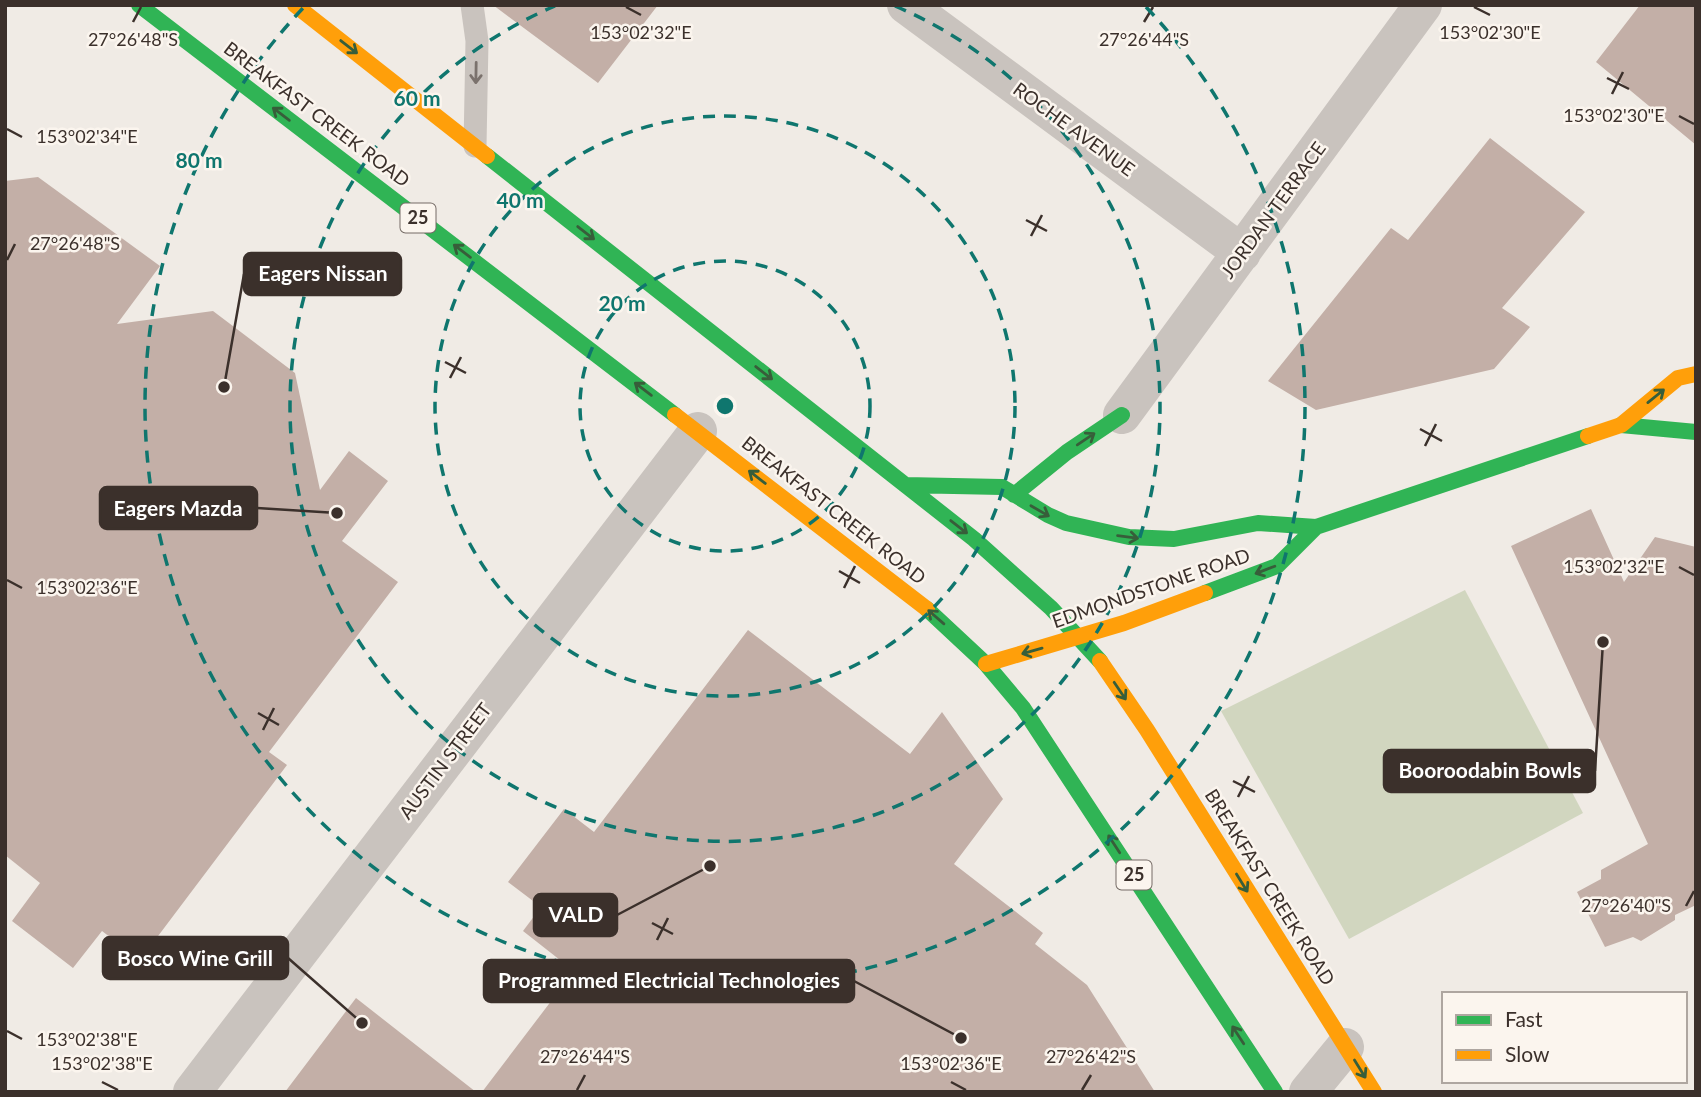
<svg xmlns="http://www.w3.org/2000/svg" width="1701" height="1097" font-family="Lato,sans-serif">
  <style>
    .green { fill: #d1d6bf }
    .building { fill: #c3afa7 }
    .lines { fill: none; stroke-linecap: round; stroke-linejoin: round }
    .lane { stroke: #c9c3be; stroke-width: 23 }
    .street { stroke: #c9c3be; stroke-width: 38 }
    .fast { stroke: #30b455; stroke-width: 16 }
    .slow { stroke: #ff9f0a; stroke-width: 16 }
    .oneway { stroke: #375e3a }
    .oneway2 { stroke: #7b726d }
    .ticks { fill: none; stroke: #3b302b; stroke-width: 2.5 }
    .ring { fill: none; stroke: #0f766e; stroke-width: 3.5; stroke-dasharray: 12 9 }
    .labels { text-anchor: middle; stroke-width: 5; stroke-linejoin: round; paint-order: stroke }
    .shield { fill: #fbf5ee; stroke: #756b66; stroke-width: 2 }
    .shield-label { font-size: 18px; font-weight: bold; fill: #3b302b }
    .street-label { font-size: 19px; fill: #3b302b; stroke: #fbf5ee }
    .ticks-label { font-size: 18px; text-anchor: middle; fill: #3b302b; stroke: #fbf5ee; stroke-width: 5; stroke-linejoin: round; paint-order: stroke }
    .centre { fill: #0f766e; stroke: #fbf5ee; stroke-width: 3.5 }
    .ring-label { font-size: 21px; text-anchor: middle; font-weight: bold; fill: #0f766e; stroke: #fbf5ee; stroke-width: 5; stroke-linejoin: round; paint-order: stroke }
    .leader { fill: none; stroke: #3b302b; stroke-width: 2.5 }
    .callout-dot { fill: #3b302b; stroke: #fbf5ee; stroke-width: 2.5 }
    .callout { fill: #3b302b; stroke: #3b302b; stroke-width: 2.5 }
    .callout-label { font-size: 21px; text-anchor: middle; font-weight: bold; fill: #fff }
  </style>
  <rect width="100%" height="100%" fill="#f0ebe5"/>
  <path class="green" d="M1465 590 1583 813 1349 939 1221 711Z"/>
  <path class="building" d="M493 5H658L598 83Z
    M1640 5H1696V145L1596 62Z
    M1490 138 1585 212 1502 308 1530 327 1494 369 1316 410 1268 381 1391 228 1408 240Z
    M38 177 160 266 117 324 213 311 295 373 320 490 349 451 388 481 342 541 398 582 269 752 287 765 140 960 102 931 73 968 12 921 40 883 5 855V181Z
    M1591 509 1624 582 1655 537 1696 547V905L1675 915V920L1641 941 1633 937 1605 947 1577 892 1601 879V870L1648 844 1511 546Z
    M748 630 910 754 942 712 1003 799 954 864 1043 933 1035 944 1087 985 1155 1092H482L574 971 523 931 541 907 508 882 564 809 594 832Z
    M356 998 476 1092H285Z"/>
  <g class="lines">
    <path class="lane" d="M472 5 477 41 475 146"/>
    <path class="street" d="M906 5 1242 253
      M1122 415 1423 5
      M192 1092 698 431
      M1308 1092 1345 1047"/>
    <path class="fast" d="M139 5 675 415
      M487 156 974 539 1051 608 1100 661
      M1621 425 1696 432
      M905 485 1002 487 1048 515 1066 523 1129 537 1174 539 1258 523 1316 527 1588 436
      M1014 495 1067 452 1122 415
      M1205 593 1277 566 1316 527
      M927 609 986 664 1023 708 1275 1092"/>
    <path class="slow" d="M295 5 487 156
      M675 415 927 609
      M1588 436 1621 425 1678 378 1696 374
      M1100 661 1147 730 1374 1092
      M986 664 1124 623 1205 593"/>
  </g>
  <defs><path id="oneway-shaft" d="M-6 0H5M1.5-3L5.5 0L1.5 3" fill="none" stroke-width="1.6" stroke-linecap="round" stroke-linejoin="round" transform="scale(1.75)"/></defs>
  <g class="oneway">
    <use href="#oneway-shaft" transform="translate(349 47) rotate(38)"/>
    <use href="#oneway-shaft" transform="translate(281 114) rotate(-143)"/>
    <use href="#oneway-shaft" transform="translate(586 233) rotate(38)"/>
    <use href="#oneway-shaft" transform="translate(462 251) rotate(-143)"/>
    <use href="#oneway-shaft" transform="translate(764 373) rotate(38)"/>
    <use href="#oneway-shaft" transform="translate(643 389) rotate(-143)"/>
    <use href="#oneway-shaft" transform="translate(1656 396) rotate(-39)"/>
    <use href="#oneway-shaft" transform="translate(1086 439) rotate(-34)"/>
    <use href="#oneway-shaft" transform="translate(757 477) rotate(-142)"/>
    <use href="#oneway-shaft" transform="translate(1040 511) rotate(30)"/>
    <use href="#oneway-shaft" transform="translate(959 527) rotate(38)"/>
    <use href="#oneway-shaft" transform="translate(1128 537) rotate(7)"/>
    <use href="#oneway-shaft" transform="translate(1265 570) rotate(159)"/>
    <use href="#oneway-shaft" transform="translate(936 617) rotate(-139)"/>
    <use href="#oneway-shaft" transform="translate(1032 651) rotate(164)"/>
    <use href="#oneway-shaft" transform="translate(1120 691) rotate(56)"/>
    <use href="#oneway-shaft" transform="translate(1114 844) rotate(-123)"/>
    <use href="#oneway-shaft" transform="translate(1242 883) rotate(58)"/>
    <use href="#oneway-shaft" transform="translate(1238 1035) rotate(-123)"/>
    <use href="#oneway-shaft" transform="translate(1360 1069) rotate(58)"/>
  </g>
  <use class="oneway2" href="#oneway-shaft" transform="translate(476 73) rotate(91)"/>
  <path class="ticks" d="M626 7 641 15M1474 7 1490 15M133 22 141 7M1144 22 1153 7M1607 78 1629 89M1612 94 1623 72M1679 116 1694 124M7 129 22 137M1026 220 1047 231M1031 236 1042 215M7 260 15 244M445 362 466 373M450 378 461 357M1420 429 1442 441M1425 446 1436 424M1679 567 1694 575M839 571 860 583M7 580 22 588M844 588 855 566M258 713 279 725M263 730 274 708M1233 781 1255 792M1238 797 1249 776M1686 906 1694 891M652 923 673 934M657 940 668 918M7 1031 22 1039M102 1082 118 1090M951 1082 966 1090M577 1090 585 1075M1082 1090 1091 1075"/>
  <g class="ring">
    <circle cx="725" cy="406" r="145"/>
    <circle cx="725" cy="406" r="290"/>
    <path d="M895 6A435 435 0 1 1 555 6"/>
    <path d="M1146 7A580 580 0 1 1 304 7"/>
  </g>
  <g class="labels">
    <g class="shield">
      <rect x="400.5" y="203.5" width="35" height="29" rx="5"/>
      <rect x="1116.5" y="860.5" width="35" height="29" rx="5"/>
    </g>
    <g class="shield-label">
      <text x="418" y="224">25</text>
      <text x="1134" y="881">25</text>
    </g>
    <g class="street-label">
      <text transform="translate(317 114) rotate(37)" y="7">BREAKFAST CREEK ROAD</text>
      <text transform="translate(1074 129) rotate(36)" y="7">ROCHE AVENUE</text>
      <text transform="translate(1273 210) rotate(-54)" y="7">JORDAN TERRACE</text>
      <text transform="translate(834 510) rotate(38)" y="7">BREAKFAST CREEK ROAD</text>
      <text transform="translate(1151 588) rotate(-19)" y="7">EDMONDSTONE ROAD</text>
      <text transform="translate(445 761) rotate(-53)" y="7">AUSTIN STREET</text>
      <text transform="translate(1270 887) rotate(58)" y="7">BREAKFAST CREEK ROAD</text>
    </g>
  </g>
  <g class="ticks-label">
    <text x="641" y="39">153°02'32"E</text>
    <text x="1490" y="39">153°02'30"E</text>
    <text x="133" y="46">27°26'48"S</text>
    <text x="1144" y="46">27°26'44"S</text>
    <text x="1614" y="122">153°02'30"E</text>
    <text x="87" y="143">153°02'34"E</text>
    <text x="75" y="250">27°26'48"S</text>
    <text x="1614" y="573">153°02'32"E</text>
    <text x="87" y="594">153°02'36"E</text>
    <text x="1626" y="912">27°26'40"S</text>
    <text x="87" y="1046">153°02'38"E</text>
    <text x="585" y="1063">27°26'44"S</text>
    <text x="1091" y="1063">27°26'42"S</text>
    <text x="102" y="1070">153°02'38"E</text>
    <text x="951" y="1070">153°02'36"E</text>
  </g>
  <circle cx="725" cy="406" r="10" class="centre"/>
  <g class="ring-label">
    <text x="417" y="106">60 m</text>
    <text x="199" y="168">80 m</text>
    <text x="520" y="208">40 m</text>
    <text x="622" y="311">20 m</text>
  </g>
  <path class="leader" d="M224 387L244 274M337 513L257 508M1603 642L1595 771M710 866L617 915M362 1023L288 958M961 1038L854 981"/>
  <g class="callout-dot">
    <circle cx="224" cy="387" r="7"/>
    <circle cx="337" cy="513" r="7"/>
    <circle cx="1603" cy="642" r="7"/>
    <circle cx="710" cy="866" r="7"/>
    <circle cx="362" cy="1023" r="7"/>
    <circle cx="961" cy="1038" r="7"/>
  </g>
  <g class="callout">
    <rect x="244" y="253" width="157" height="42" rx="7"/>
    <rect x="100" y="487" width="157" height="42" rx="7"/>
    <rect x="1384" y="750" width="211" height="42" rx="7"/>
    <rect x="534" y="894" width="83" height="42" rx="7"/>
    <rect x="103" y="937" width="185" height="42" rx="7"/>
    <rect x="484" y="960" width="370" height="42" rx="7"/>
  </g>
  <g class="callout-label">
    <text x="323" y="281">Eagers Nissan</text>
    <text x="178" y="516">Eagers Mazda</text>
    <text x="1490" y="778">Booroodabin Bowls</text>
    <text x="576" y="922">VALD</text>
    <text x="195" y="966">Bosco Wine Grill</text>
    <text x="669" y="988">Programmed Electricial Technologies</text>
  </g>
  <rect width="1701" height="1097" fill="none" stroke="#3b302b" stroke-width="14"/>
  <rect x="1442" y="992" width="245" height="91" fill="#fbf5ee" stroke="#aea6a0" stroke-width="2"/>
  <rect x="1456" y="1015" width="35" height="10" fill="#30b455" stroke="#aea6a0" stroke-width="2"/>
  <text x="1505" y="1027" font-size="21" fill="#3b302b">Fast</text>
  <rect x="1456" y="1050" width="35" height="10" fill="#ff9f0a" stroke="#aea6a0" stroke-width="2"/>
  <text x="1505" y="1062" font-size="21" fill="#3b302b">Slow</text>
</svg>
